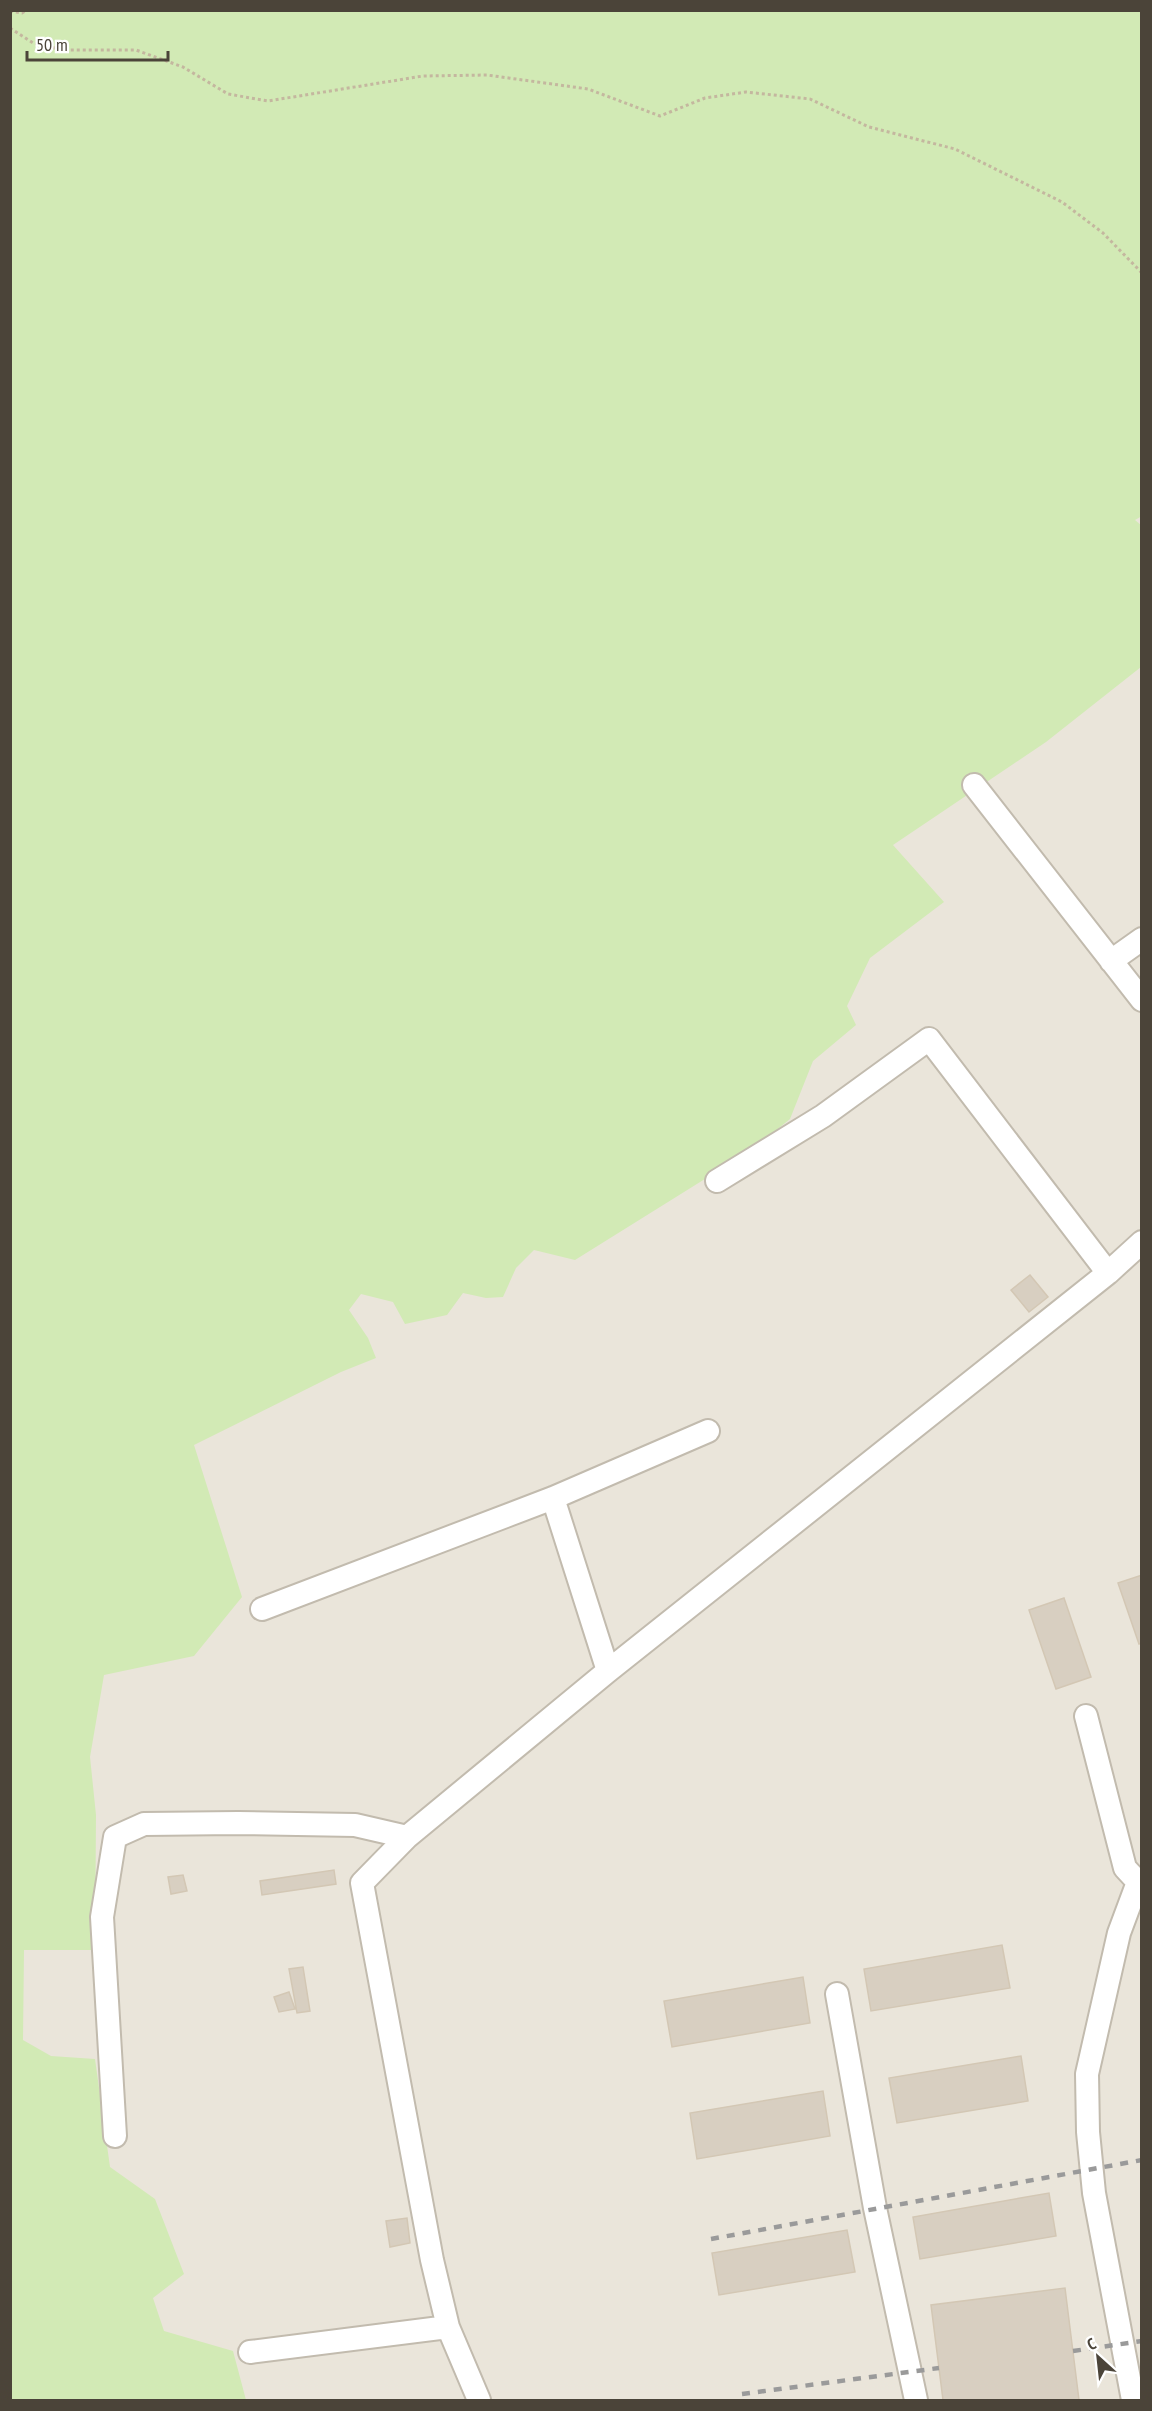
<svg xmlns="http://www.w3.org/2000/svg" width="1152" height="2411" font-family="'PT Sans Narrow',sans-serif">
  <style>
    .residential { fill: #eae5da }
    .green { fill: #d2eab5 }
    .building { fill: #d8cfc1; stroke: #d3c7b4; stroke-width: 1.5 }
    .lines { fill: none; stroke-linecap: round; stroke-linejoin: round }
    .minor-casing { stroke: #c2bbae; stroke-width: 26 }
    .path { stroke: #c4b79f; stroke-width: 3; stroke-dasharray: 3 3; stroke-linecap: butt }
    .minor { stroke: #fff; stroke-width: 22 }
    .rail { stroke: #9a9a9a; stroke-width: 4.5; stroke-dasharray: 8 8; stroke-linecap: butt }
  </style>
  <rect width="100%" height="100%" fill="#f6f3ec"/>
  <path class="residential" d="M11 11H1141V2400H11Z"/>
  <path class="green" d="M11 11H1141L1142 516 1135 520 1142 526 1141 667 1046 742 893 845 944 902 870 958 847 1006 856 1025 813 1061 790 1119 753 1149 575 1260 534 1250 516 1268 503 1297 486 1298 463 1293 447 1315 405 1324 393 1302 361 1294 349 1310 368 1338 376 1358 341 1372 194 1445 242 1597 194 1656 104 1675 90 1757 96 1815 95 1950H24L23 2040 51 2056 95 2059 110 2167 155 2199 184 2274 153 2298 164 2331 233 2351 246 2400H11Z"/>
  <path class="building" d="M1030 1275 1048 1297 1029 1312 1011 1290Z
    M1142 1575V1643L1139 1644 1118 1583Z
    M1064 1598 1091 1677 1056 1689 1029 1610Z
    M334 1870 336 1884 262 1895 260 1881Z
    M183 1875 187 1891 171 1894 168 1877Z
    M1002 1945 1010 1988 871 2011 864 1969Z
    M303 1967 310 2011 297 2013 289 1969Z
    M803 1977 810 2023 672 2047 664 2001Z
    M289 1992 295 2009 279 2012 274 1997Z
    M1021 2056 1028 2101 897 2123 889 2078Z
    M823 2091 830 2136 697 2159 690 2113Z
    M1049 2193 1056 2236 920 2259 913 2217Z
    M407 2218 410 2243 390 2247 386 2221Z
    M847 2230 855 2272 719 2295 712 2253Z
    M1065 2288 1079 2400H943L931 2305Z"/>
  <g class="lines">
    <defs>
      <path id="minor" d="M974 785 1142 1000
        M1111 961 1142 939
        M717 1181 823 1116 929 1039 1108 1273
        M553 1498 608 1671
        M262 1609 553 1498 708 1431
        M1086 1716 1125 1868 1138 1882 1119 1933 1087 2074 1088 2132 1094 2193 1133 2400
        M837 1994 875 2208 916 2400
        M115 2136 102 1917 115 1837 144 1824 238 1823 355 1825 407 1837
        M250 2352 448 2327
        M479 2400 448 2327 432 2260 362 1883 407 1837 608 1671 1108 1273 1142 1242"/>
    </defs>
    <use href="#minor" class="minor-casing"/>
    <path class="path" d="M10 11 22 13 27 10
      M10 28 33 43 64 50H136L183 67 228 94 268 101 423 76 487 75 588 89 660 116 705 98 746 92 810 99 869 127 955 149 1062 202 1103 233 1142 273"/>
    <use href="#minor" class="minor"/>
    <path class="rail" d="M711 2239 1142 2160
      M1073 2351 1142 2341
      M742 2394 939 2368"/>
  </g>
  <rect width="1152" height="2411" fill="none" stroke="#4b4439" stroke-width="24"/>
  <g transform="translate(1098 2357) rotate(333)" stroke="#ffffff" stroke-width="4.5" paint-order="stroke">
  <path d="M0-4.5L10 22L0 15L-10 22Z" fill="#4b4439"/>
  <text y="-9" font-size="16" font-weight="bold" text-anchor="middle" fill="#4b4439">С</text>
  </g>
  <path d="M27 51v9h141v-9" fill="none" stroke="#4b4439" stroke-width="3"/>
  <text x="36" y="51" font-size="18" fill="#4b4439" stroke="#ffffff" stroke-width="4.5" paint-order="stroke">50 m</text>
</svg>
